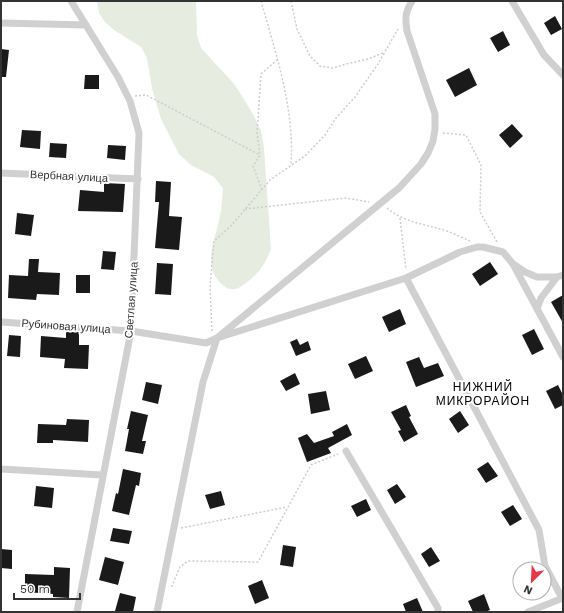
<svg xmlns="http://www.w3.org/2000/svg" width="564" height="613" font-family="'Work Sans',sans-serif">
  <style>
    .green { fill: #e6ecdf }
    .building { fill: #1a1a1a }
    .lines { fill: none; stroke-linecap: round; stroke-linejoin: round }
    .path { stroke: #cdcdcd; stroke-width: 1.5; stroke-dasharray: 2 2; stroke-linecap: butt }
    .street { stroke: #d0d0d0; stroke-width: 7 }
    .labels { text-anchor: middle; stroke-width: 4; stroke-linejoin: round; paint-order: stroke }
    .street-label { font-size: 11px; fill: #333; stroke: #fff }
    .neighbourhood-label { font-size: 12px; letter-spacing: 1px; fill: #000; stroke: #fff }
  </style>
  <rect width="100%" height="100%" fill="#fff"/>
  <path class="green" d="M97 1H196L197 35 201 48 235 85 253 114 261 131 264 148 271 249C265 265 257 276 243 285 237 290 230 291 224 286 200 267 216 239 220 216 222 207 222 198 223 188L214 177 191 165 179 154 161 119 152 88 147 58 141 47 114 30 105 22 99 13Z"/>
  <path class="building" d="M555 16 562 29 551 35 544 23Z
    M503 31 510 45 498 52 490 38Z
    M1 49 9 50 6 77H1Z
    M469 68 477 85 455 97 446 80Z
    M85 75H99V89H84Z
    M512 124 523 136 510 148 499 135Z
    M22 130 41 131 40 149 20 147Z
    M50 143 67 144 66 158 49 157Z
    M108 145 126 146 125 160 107 158Z
    M156 181 171 182 169 216 182 217 179 250 155 248 159 202H155Z
    M104 183 125 184 123 212 78 211 80 190 104 192Z
    M17 213 34 215 31 236 15 234Z
    M103 251 116 252 114 270 101 269Z
    M29 259H39L38 272 60 273 59 295 37 294 36 300 8 298 9 275 28 276Z
    M490 262 498 274 480 286 472 274Z
    M157 263 173 264 171 295 155 294Z
    M76 275H90V293H76Z
    M563 295V323L551 302Z
    M400 309 406 324 389 332 382 317Z
    M534 329 544 349 532 355 522 335Z
    M66 332H79V345H89L88 369 64 368 65 359 40 357 41 336 66 338Z
    M9 335 21 336 20 357 7 356Z
    M297 339 300 345 308 341 311 350 296 356 290 342Z
    M366 356 373 371 355 379 348 364Z
    M419 357 424 368 438 363 444 376 416 387 406 362Z
    M295 373 300 384 286 391 280 381Z
    M146 382 162 385 158 404 142 400Z
    M558 385 563 395V405L555 409 546 391Z
    M326 391 330 410 311 414 308 394Z
    M406 405 411 416 409 417 418 434 404 442 398 431 401 430 391 412Z
    M131 411 148 415 142 441H146L143 454 125 451 129 429H127Z
    M460 411 469 425 458 433 449 419Z
    M67 419 89 420 88 442 53 440V443H37L38 424 66 425Z
    M347 424 352 435 328 448 331 453 307 462 298 438 307 434 314 443 334 436 332 432Z
    M488 462 498 476 486 483 477 469Z
    M123 469 141 473 139 486 136 485 129 515 112 511 116 493 118 494Z
    M397 484 406 497 395 504 387 490Z
    M36 486 54 488 52 508 34 506Z
    M221 491 225 505 210 509 205 495Z
    M366 499 371 510 357 517 351 506Z
    M513 505 522 519 510 526 501 512Z
    M113 528 132 531 129 544 110 541Z
    M283 545 296 547 293 567 280 565Z
    M431 547 440 561 429 567 421 554Z
    M1 549 12 550V569L1 568Z
    M105 557 124 562 118 585 99 580Z
    M54 567 70 568 69 598 53 597V594L25 592V574L54 575Z
    M262 580 269 598 255 604 248 586Z
    M120 593 136 597 133 612 115 611Z
    M484 594 490 610 485 612H473L468 601Z
    M417 598 423 612H406L403 604Z"/>
  <g class="lines">
    <path class="path" d="M261 1C276 54 295 110 291 165
      M291 1 297 29 310 56 320 66 333 68 346 64 368 59 383 53
      M135 96 146 95 260 155
      M443 133 466 135 481 165 480 212 497 242
      M262 190 253 166 260 155 257 133 261 74 277 60
      M387 208C405 223 426 224 447 231 455 234 463 238 470 241
      M245 209 346 198 369 202
      M400 218 406 270
      M212 331 210 287 214 241 230 227 270 180 305 156 325 135 336 118 355 97 378 64 398 29
      M181 528 287 507
      M171 586H172L180 567 188 561 258 562 311 465 338 454"/>
    <path class="street" d="M71 1 118 77 130 101 139 133 131 331 77 612
      M512 1 544 55 563 75
      M1 23 86 25
      M1 173 138 179
      M513 264 563 357
      M406 278 539 530 545 566 562 598
      M537 309 541 298 557 277
      M1 322 131 331 206 343 217 338 399 188 421 164 428 153 433 141 435 129V114L407 31C405 18 405 13 412 1
      M346 451 438 608V612
      M1 469 102 475
      M157 612 203 382 217 338 406 278 460 252 477 247H483L503 252 513 264 525 272 537 277H557L563 275
      M528 612 563 598"/>
  </g>
  <g class="labels">
    <g class="street-label">
      <text transform="translate(69 176) rotate(3)" y="4">Вербная улица</text>
      <text transform="translate(131 300) rotate(-86)" y="4">Светлая улица</text>
      <text transform="translate(66 326) rotate(4)" y="4">Рубиновая улица</text>
    </g>
    <g class="neighbourhood-label">
      <text x="483" y="391">НИЖНИЙ<tspan x="483" dy="14">МИКРОРАЙОН</tspan></text>
    </g>
  </g>
  <rect width="564" height="613" fill="none" stroke="#333333" stroke-width="4"/>
  <g transform="translate(532 581) rotate(204)"><circle r="19" fill="#ffffff" stroke="#adadad"/>
  <path d="M0-3L7 15L0 10L-7 15Z" fill="#e63946"/>
  <text y="-6" font-size="11" font-weight="bold" text-anchor="middle" fill="#333333">N</text>
  </g>
  <path d="M14 593v6h66v-6" fill="none" stroke="#333333" stroke-width="2"/>
  <text x="20" y="593" font-size="12" fill="#333333" stroke="#ffffff" stroke-width="3" paint-order="stroke">50 m</text>
</svg>
